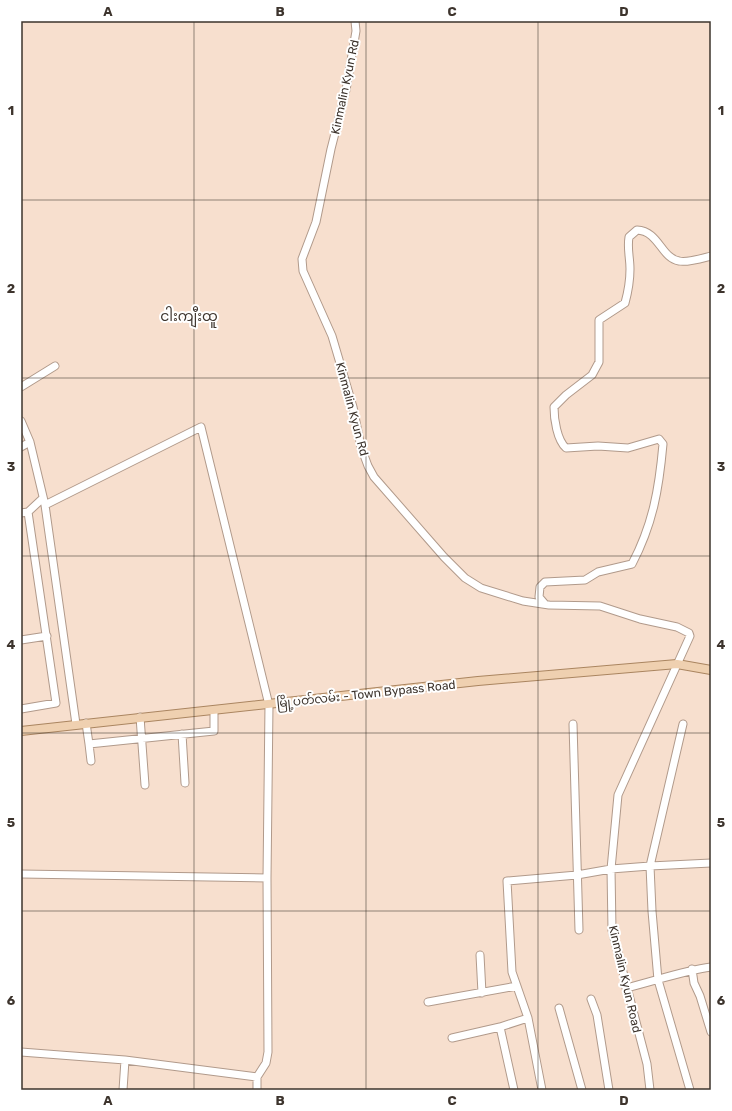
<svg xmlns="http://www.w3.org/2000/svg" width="732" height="1111" font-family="Rubik,'Noto Sans Myanmar',sans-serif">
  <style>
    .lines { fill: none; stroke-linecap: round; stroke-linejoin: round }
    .minor-casing { stroke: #b19a8b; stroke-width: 9 }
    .major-casing { stroke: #aa8560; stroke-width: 10 }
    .minor { stroke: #fff; stroke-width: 7 }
    .major { stroke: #efd0b0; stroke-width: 8 }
    .grid { fill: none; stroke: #3d342d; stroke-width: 1; stroke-opacity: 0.55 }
    .labels { text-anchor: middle; stroke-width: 4; stroke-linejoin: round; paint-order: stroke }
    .street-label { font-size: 12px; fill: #3d342d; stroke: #fff }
    .quarter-label { font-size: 14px; fill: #3d342d; stroke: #fff }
    .neatline { fill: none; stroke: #3d342d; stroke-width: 1.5 }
    .grid-label { font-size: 13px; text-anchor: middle; font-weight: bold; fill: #3d342d }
  </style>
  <rect width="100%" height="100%" fill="#f7dfce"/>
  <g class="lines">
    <defs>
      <path id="minor" d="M355 21 356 31 346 90 331 149 316 222 302 259 303 271 332 336 353 407 361 447 368 466 374 477 444 557 465 578 481 588 523 601 549 605 600 606 640 619 677 627 689 633 690 636 618 795 611 869 612 930 647 1064 650 1090
        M21 387 55 366
        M21 421 30 442
        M21 447 30 442 45 505
        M21 513 28 512 43 498
        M545 604 539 597 540 587 545 582 585 580 598 572 632 564C653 524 659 489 663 444L659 439 628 448 598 446 566 448C557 440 554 419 554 407L566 395 592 375 599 362V320L625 303C628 292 630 280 630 269 630 257 627 249 629 237L637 230C659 231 661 258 679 261 687 263 703 258 711 256
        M21 640 47 636
        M21 709 56 703 28 512
        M140 717 145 785
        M86 723 89 744 214 731V710
        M76 724 45 505 201 427 269 705 267 878 268 1052 266 1063 257 1077V1090
        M573 724 579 930
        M683 724 650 866 652 911 658 980 690 1090
        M182 734 185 783
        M89 744 91 761
        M21 874 267 878
        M480 955 482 993
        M692 969 694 983 700 996 711 1032
        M626 988C655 981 682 971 711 967
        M591 999 597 1015 609 1090
        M428 1002 517 986
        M559 1008 582 1090
        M452 1038 500 1027
        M21 1052 125 1060 257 1077
        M123 1090 125 1060
        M514 1090 500 1027 528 1018
        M542 1090 528 1018 512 972 507 881 577 875 611 869 650 866 711 863"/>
      <path id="major" d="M21 731 478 681 677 664 711 670"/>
    </defs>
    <use href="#minor" class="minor-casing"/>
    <use href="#major" class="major-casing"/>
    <use href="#minor" class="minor"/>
    <use href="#major" class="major"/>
  </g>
  <path class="grid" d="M194 21V1090M366 21V1090M538 21V1090M21 200H711M21 378H711M21 556H711M21 733H711M21 911H711"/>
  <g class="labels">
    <g class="street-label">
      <text transform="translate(345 87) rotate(-78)" y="4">Kinmalin Kyun Rd</text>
      <text transform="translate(352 409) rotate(75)" y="4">Kinmalin Kyun Rd</text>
      <text transform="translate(366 694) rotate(-6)" y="4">မြို့ပတ်လမ်း - Town Bypass Road</text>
      <text transform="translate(625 979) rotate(77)" y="4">Kinmalin Kyun Road</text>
    </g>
    <g class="quarter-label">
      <text x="189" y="321">ငါးကျီးထူ</text>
    </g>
  </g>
  <rect width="732" height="1111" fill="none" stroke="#ffffff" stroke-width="44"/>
  <rect x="22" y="22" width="688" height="1067" class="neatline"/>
  <g class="grid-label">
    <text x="108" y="16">A</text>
    <text x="280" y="16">B</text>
    <text x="452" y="16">C</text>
    <text x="624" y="16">D</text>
    <text x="11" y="115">1</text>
    <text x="721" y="115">1</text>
    <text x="11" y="293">2</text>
    <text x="721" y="293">2</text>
    <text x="11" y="471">3</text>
    <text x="721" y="471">3</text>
    <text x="11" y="649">4</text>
    <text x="721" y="649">4</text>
    <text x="11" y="827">5</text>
    <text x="721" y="827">5</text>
    <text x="11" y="1005">6</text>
    <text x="721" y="1005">6</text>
    <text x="108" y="1105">A</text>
    <text x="280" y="1105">B</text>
    <text x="452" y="1105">C</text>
    <text x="624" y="1105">D</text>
  </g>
</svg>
